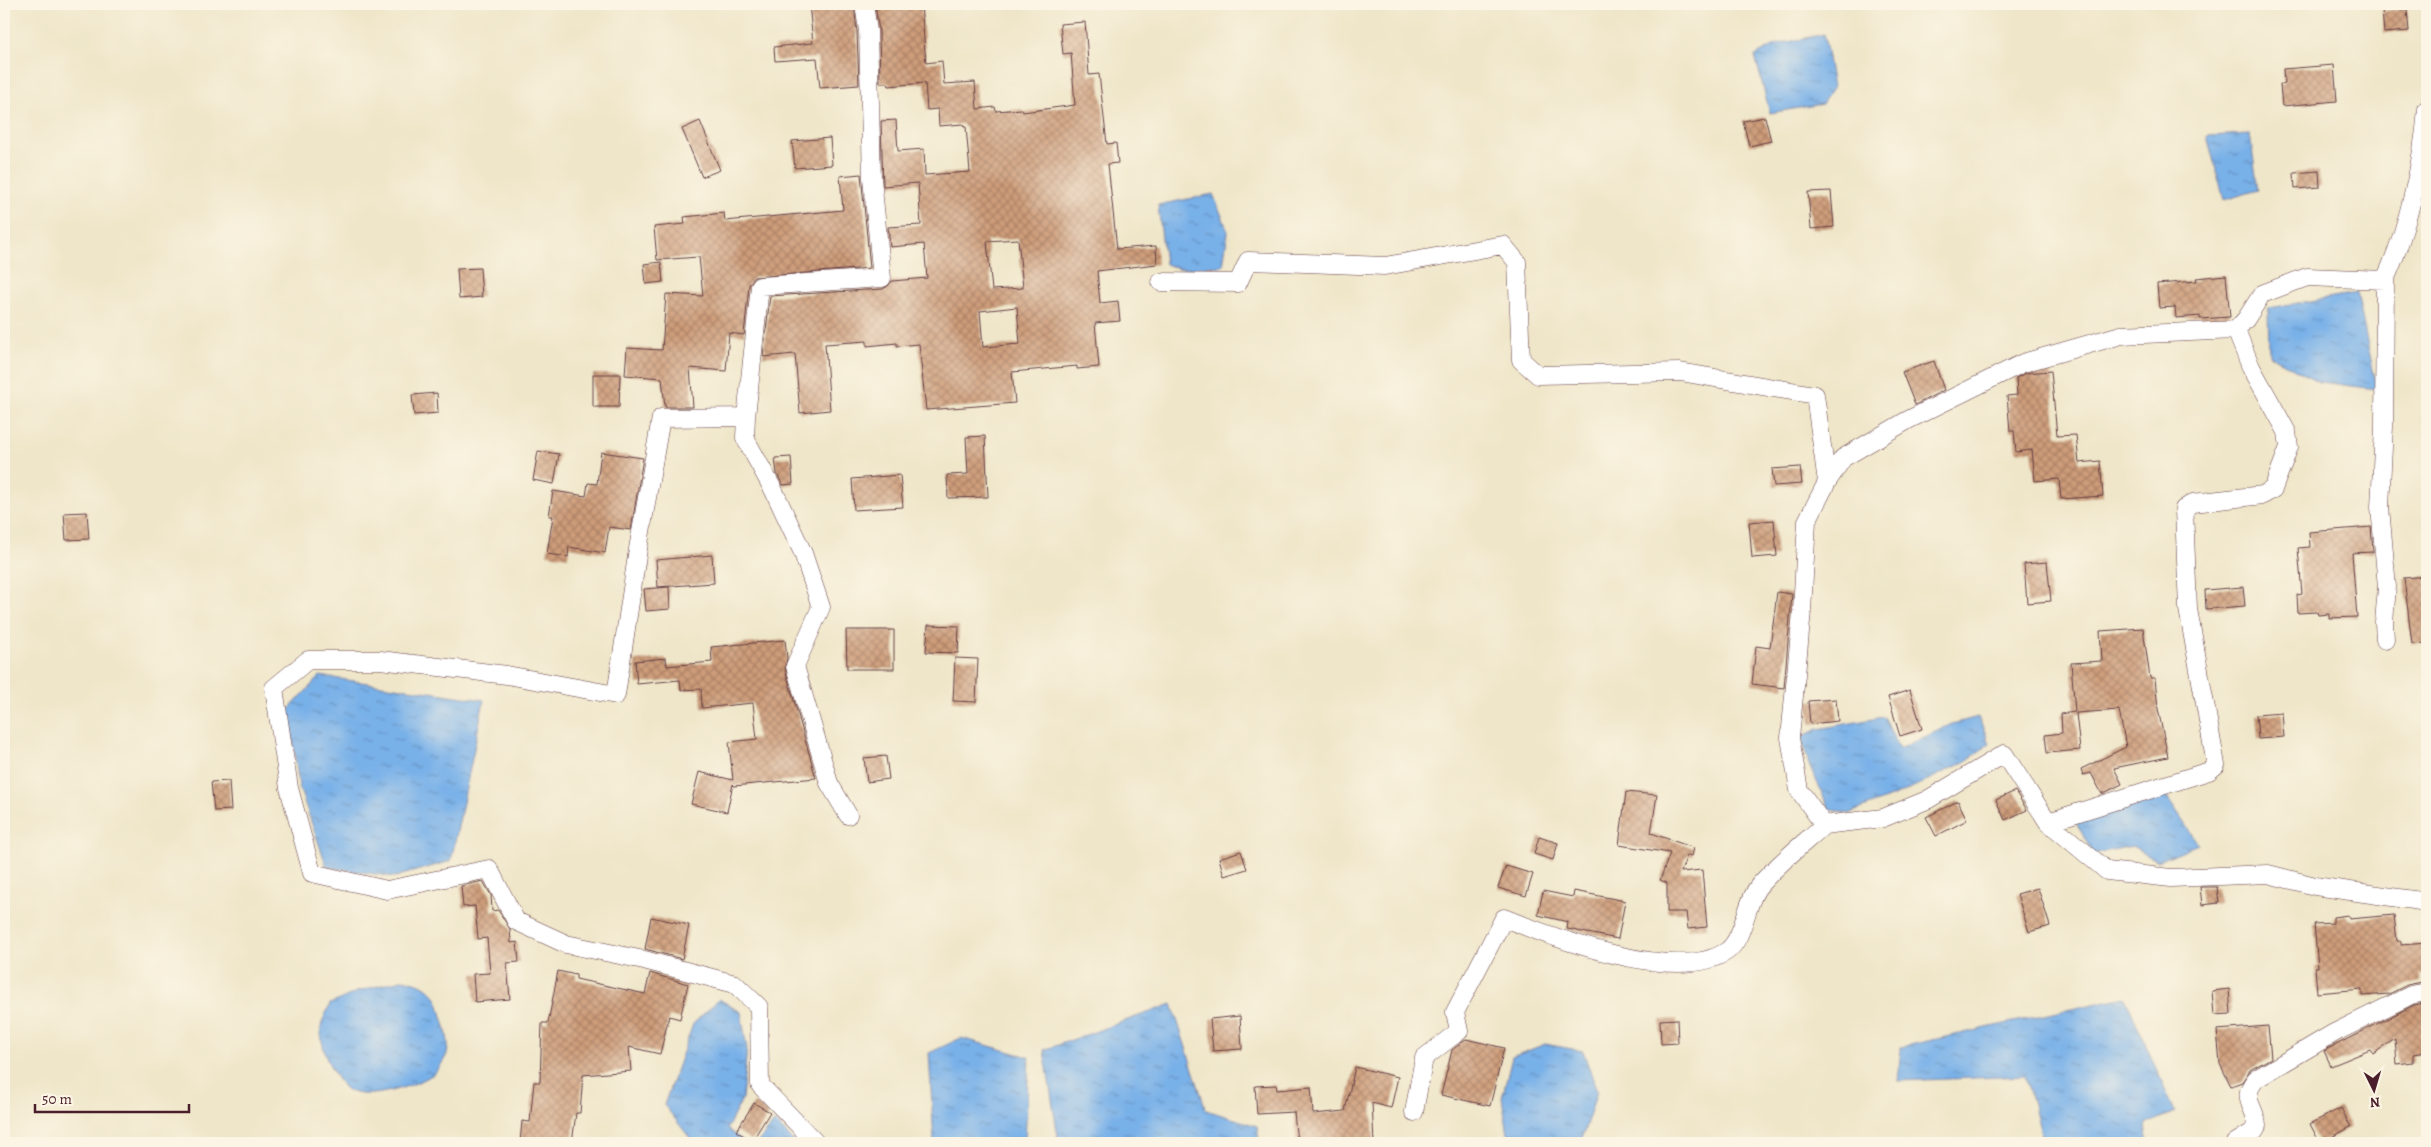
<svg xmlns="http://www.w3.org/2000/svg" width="2431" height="1147" font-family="Alegreya,serif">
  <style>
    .water { fill: url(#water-ripples); stroke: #61688a }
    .building { fill: url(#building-cross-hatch); fill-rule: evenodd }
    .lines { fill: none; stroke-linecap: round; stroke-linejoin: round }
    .minor-casing { stroke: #633d43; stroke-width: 19 }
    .minor { stroke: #fff; stroke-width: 18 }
  </style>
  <defs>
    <pattern id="water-ripples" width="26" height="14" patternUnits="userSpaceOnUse" patternTransform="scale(1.25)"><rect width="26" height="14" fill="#78b0e8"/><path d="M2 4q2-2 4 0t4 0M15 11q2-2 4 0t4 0" fill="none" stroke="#648fbc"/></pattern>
    <pattern id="building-cross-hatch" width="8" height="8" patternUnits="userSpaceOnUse" patternTransform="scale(1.25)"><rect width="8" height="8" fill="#ce9d7a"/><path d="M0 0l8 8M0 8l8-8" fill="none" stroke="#a97f64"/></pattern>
  </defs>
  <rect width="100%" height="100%" fill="#fcf5e5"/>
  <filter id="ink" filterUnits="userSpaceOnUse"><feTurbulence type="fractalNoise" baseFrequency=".02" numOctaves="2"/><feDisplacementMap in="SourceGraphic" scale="10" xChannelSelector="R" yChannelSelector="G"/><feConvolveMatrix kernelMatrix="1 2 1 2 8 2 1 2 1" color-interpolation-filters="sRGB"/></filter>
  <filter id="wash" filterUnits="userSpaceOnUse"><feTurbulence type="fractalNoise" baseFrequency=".0096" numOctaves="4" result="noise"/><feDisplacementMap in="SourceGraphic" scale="20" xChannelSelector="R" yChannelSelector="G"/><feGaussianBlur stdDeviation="1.12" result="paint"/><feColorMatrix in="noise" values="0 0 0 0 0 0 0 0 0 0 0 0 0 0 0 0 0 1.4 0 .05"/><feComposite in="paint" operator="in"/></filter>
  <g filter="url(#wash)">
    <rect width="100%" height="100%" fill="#efe6c9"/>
    <path class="water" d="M1824 34 1833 87 1822 104 1770 113 1755 56 1775 45Z
      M2250 134 2258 190 2224 200 2207 136Z
      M1213 194 1228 231 1223 266 1181 269 1165 264 1158 205Z
      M2357 293 2377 389 2319 382 2269 355 2268 308Z
      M320 676 484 700 451 861 395 877 327 867 299 787 289 709Z
      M1884 717 1899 749 1952 724 1978 717 1990 743 1965 762 1901 793 1848 814 1829 809 1809 764 1801 737 1818 729Z
      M2160 787 2198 844 2158 861 2132 846 2093 854 2076 822Z
      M401 980C420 980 436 990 440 1009 443 1021 451 1041 447 1054 445 1059 437 1072 432 1075 415 1086 366 1102 348 1090 334 1081 320 1047 321 1029 321 1022 327 1012 330 1004L359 991Z
      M2125 997 2175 1112 2145 1125 2148 1143H2044L2025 1076 1898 1081 1901 1047Z
      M719 999 741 1012 747 1049 742 1099 727 1129 746 1143H694L664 1105 693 1024Z
      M1172 1004 1206 1110 1257 1126 1259 1143H1059L1044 1050Z
      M961 1038 1029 1057 1025 1143H934L929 1053Z
      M1545 1044 1583 1051 1597 1091 1582 1138 1535 1139 1508 1134 1502 1098 1512 1057Z
      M775 1122 795 1143H757Z"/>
    <g id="blocks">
      <path class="building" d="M809 4H854L857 32 859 85 820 88 817 58 775 61 774 47 813 43Z
        M875 4H921L926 63 942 61 944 84 975 82 977 109 995 107 996 111 1022 109 1023 112 1075 105 1071 53 1063 54 1060 24 1085 22 1089 75 1099 74 1107 144 1116 143 1118 163 1108 164 1117 249 1156 246 1157 264 1097 271 1100 303 1118 301 1120 321 1095 323 1099 367 1077 369V366L1012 372 1015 403 926 410 919 344 897 346V343L867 346V341L825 344 830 410 800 413 795 354 763 357 770 296 883 289 888 286 892 281 927 278 924 244 890 247 888 227 921 225 918 183 883 186 881 121 896 120 898 151 924 149 925 175 970 172 966 127H964L963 124 939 126 938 109 927 110 925 83 889 86 888 83H880L879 31ZM1018 239 1023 288 992 290 987 241ZM1017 307 1020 344 983 347 980 311Z
        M2407 9 2409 31 2384 33 2382 11Z
        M2334 65 2337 101 2282 106 2280 85 2284 84 2283 69Z
        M1765 117 1771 141 1749 146 1743 121Z
        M700 121 720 170 702 177 682 129Z
        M830 138 832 165 795 168 792 141Z
        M2319 171 2320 187 2295 189 2294 173Z
        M861 174 870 268 754 277 749 285 744 335 729 333 726 371 690 368 693 407H665L662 378 625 375 627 348 662 350 666 294 703 296 699 257 657 260 654 227 685 224 684 217 724 213 725 221 843 210 840 176Z
        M1831 191 1834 227 1811 229 1808 192Z
        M661 262 663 282 646 284 644 264Z
        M480 268 482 297 459 299 457 269Z
        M2226 275 2230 317 2200 319V316L2176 318 2175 307 2159 308 2157 284 2197 281 2196 278Z
        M1934 361 1944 390 1915 405 1902 372Z
        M2051 371 2057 436 2076 435 2079 463 2100 461 2103 496 2061 499 2059 479 2035 481 2032 450 2016 452 2014 431H2010L2007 396 2017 395 2016 378 2026 373Z
        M593 374H620L619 407H593Z
        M437 393 438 413 414 415 412 395Z
        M985 436 988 497 948 498 947 475 968 474 966 437Z
        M538 451 559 454 554 484 533 480Z
        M601 452 643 458 631 530 609 527 605 553 569 547 568 557 547 554 553 516H549L553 491 586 496 588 483 597 484Z
        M791 457 793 484 783 485 777 474 775 458Z
        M1800 467 1802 484 1774 486 1772 469Z
        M900 475 903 507 854 510 852 479Z
        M87 512 89 539 66 540 64 513Z
        M1774 520 1777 556 1752 558 1749 522Z
        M2371 527 2373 552 2352 553 2357 617 2329 618V614L2318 615 2317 612 2298 613 2297 595 2302 594 2298 548 2310 547 2309 532Z
        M712 555 714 583 658 587 656 560Z
        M2047 562 2051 601 2027 603 2024 564Z
        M2427 576V643L2412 644 2404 578Z
        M669 587 670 609 646 611 644 589Z
        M2243 587 2245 606 2206 609 2205 590Z
        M1777 592 1792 594 1784 688 1752 684 1756 646 1770 648Z
        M928 625 959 626 958 653 926 652Z
        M2143 628 2150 678H2155L2158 709 2168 757 2114 768 2122 784 2102 794 2091 773 2083 775 2081 769 2126 747 2119 710 2076 713 2080 750 2047 753 2045 735 2062 733 2061 714 2075 712 2071 663 2102 661 2100 631Z
        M846 630H894V669H847Z
        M785 640 787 658 785 669 816 778 734 786 733 784 727 812 691 804 699 772 733 780 729 742 757 739 753 703 702 708 701 689 681 690 680 680 637 684 635 661 666 658 667 666 712 662 711 647Z
        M955 658 978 659 976 702 953 701Z
        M1910 690 1922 729 1900 736 1888 697Z
        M1836 699 1838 721 1810 724 1808 701Z
        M2282 713 2284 737 2258 739 2256 715Z
        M886 756 889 779 867 782 864 758Z
        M229 781 231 810 214 811 211 782Z
        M2015 791 2027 810 2005 820 1996 800Z
        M1626 792 1657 795 1651 833 1694 848 1692 856 1687 855 1681 872 1702 870 1707 927 1688 929 1686 912H1667V883L1660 880 1670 853 1619 845Z
        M1958 801 1967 820 1936 836 1926 817Z
        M1539 837 1558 843 1553 860 1534 854Z
        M1241 851 1247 869 1224 876 1219 858Z
        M1506 866 1533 874 1526 896 1498 888Z
        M483 881 491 895 492 911 498 910 510 929 511 943 517 942 519 962 507 963 510 999 475 1002 473 974 490 973 487 938 478 939 475 906 463 907 461 886Z
        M2200 887H2217L2219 903 2202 905Z
        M2038 888 2050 926 2029 932 2017 894Z
        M1543 891 1573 897 1574 891 1625 901 1618 939 1567 929 1568 922 1538 915Z
        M2348 915 2349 919 2394 915 2397 941H2401V945L2427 943V974H2421L2422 982 2407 985 2389 994 2362 996V989L2317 993 2315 967H2318L2314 924 2333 923V917Z
        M651 917 689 925 682 959 645 949Z
        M558 971 576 975V979L645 994 650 973 688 984 680 1019 669 1016 660 1054 629 1047 631 1071 583 1075 580 1113H576L572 1143H520L522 1121 530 1122 534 1082H540L542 1023H548Z
        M2229 989 2231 1014 2214 1015 2212 991Z
        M2425 1003 2427 1052 2413 1054V1062L2397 1064 2395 1039 2373 1054 2370 1050 2331 1066 2324 1051 2414 1005Z
        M1240 1016 1242 1049 1213 1051 1210 1019Z
        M1677 1019 1678 1043 1661 1044 1660 1020Z
        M2268 1026 2271 1058 2250 1070 2242 1082 2231 1086 2220 1064 2217 1030Z
        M1466 1039 1504 1048 1490 1106 1441 1095 1452 1050Z
        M1355 1067 1398 1077 1391 1108 1372 1103 1374 1143H1297L1294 1112 1257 1114 1255 1086 1276 1085 1277 1090 1311 1087 1313 1114 1345 1111Z
        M754 1103 770 1112 752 1141 736 1131Z
        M2341 1108 2351 1127 2320 1143 2310 1124Z"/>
    </g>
  </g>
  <g filter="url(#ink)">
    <use href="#blocks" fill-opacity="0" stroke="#633d43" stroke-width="1"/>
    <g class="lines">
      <defs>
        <path id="minor" d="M2385 280C2407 232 2423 162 2427 109
          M1161 282 1238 283 1248 261 1385 266 1503 245 1517 262 1521 360 1538 375 1680 372 1815 395 1827 482 1843 458 1908 420 2023 363 2121 335 2236 330 2246 319 2262 294 2307 277 2385 280 2384 427 2380 507 2387 587 2384 622 2385 640
          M746 417 745 438 774 491 803 553 821 607 795 666 829 783 848 815
          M1827 482 1807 521 1802 611 1790 738 1799 790 1824 825 1883 818 1927 800 2004 754 2048 822 2209 771 2216 765 2188 609 2184 509 2193 503 2263 495 2273 489 2289 447 2287 432 2251 367 2236 330
          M2048 822 2107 871 2171 878 2268 874 2315 886 2427 902
          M1414 1112 1424 1058 1459 1031 1455 1012 1504 918C1554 938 1678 985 1727 951 1744 939 1746 902 1758 887 1777 864 1802 845 1824 825
          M816 1143 760 1085 759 1007 735 984 644 960 566 944 516 921 489 869 387 890 312 873 289 788 274 688 308 660H380L507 675 616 695 638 549 661 418 746 417 760 286 882 278 872 178 868 31 864 4
          M2235 1143 2254 1131 2257 1126C2256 1105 2239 1100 2256 1079L2334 1033 2411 995 2427 992"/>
      </defs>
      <use href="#minor" class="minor-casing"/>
      <use href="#minor" class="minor"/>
    </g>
  </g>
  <rect width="2431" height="1147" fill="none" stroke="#fcf5e5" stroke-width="20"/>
  <g transform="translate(2374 1090) rotate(175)" stroke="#fcf5e5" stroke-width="4" paint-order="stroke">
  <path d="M0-4L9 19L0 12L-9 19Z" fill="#4a1f2b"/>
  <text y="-8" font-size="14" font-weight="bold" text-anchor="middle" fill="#4a1f2b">N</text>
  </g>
  <path d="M35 1104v8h154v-8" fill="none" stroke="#4a1f2b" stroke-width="2.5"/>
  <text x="42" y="1104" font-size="15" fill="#4a1f2b" stroke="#fcf5e5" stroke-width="4" paint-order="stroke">50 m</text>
</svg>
